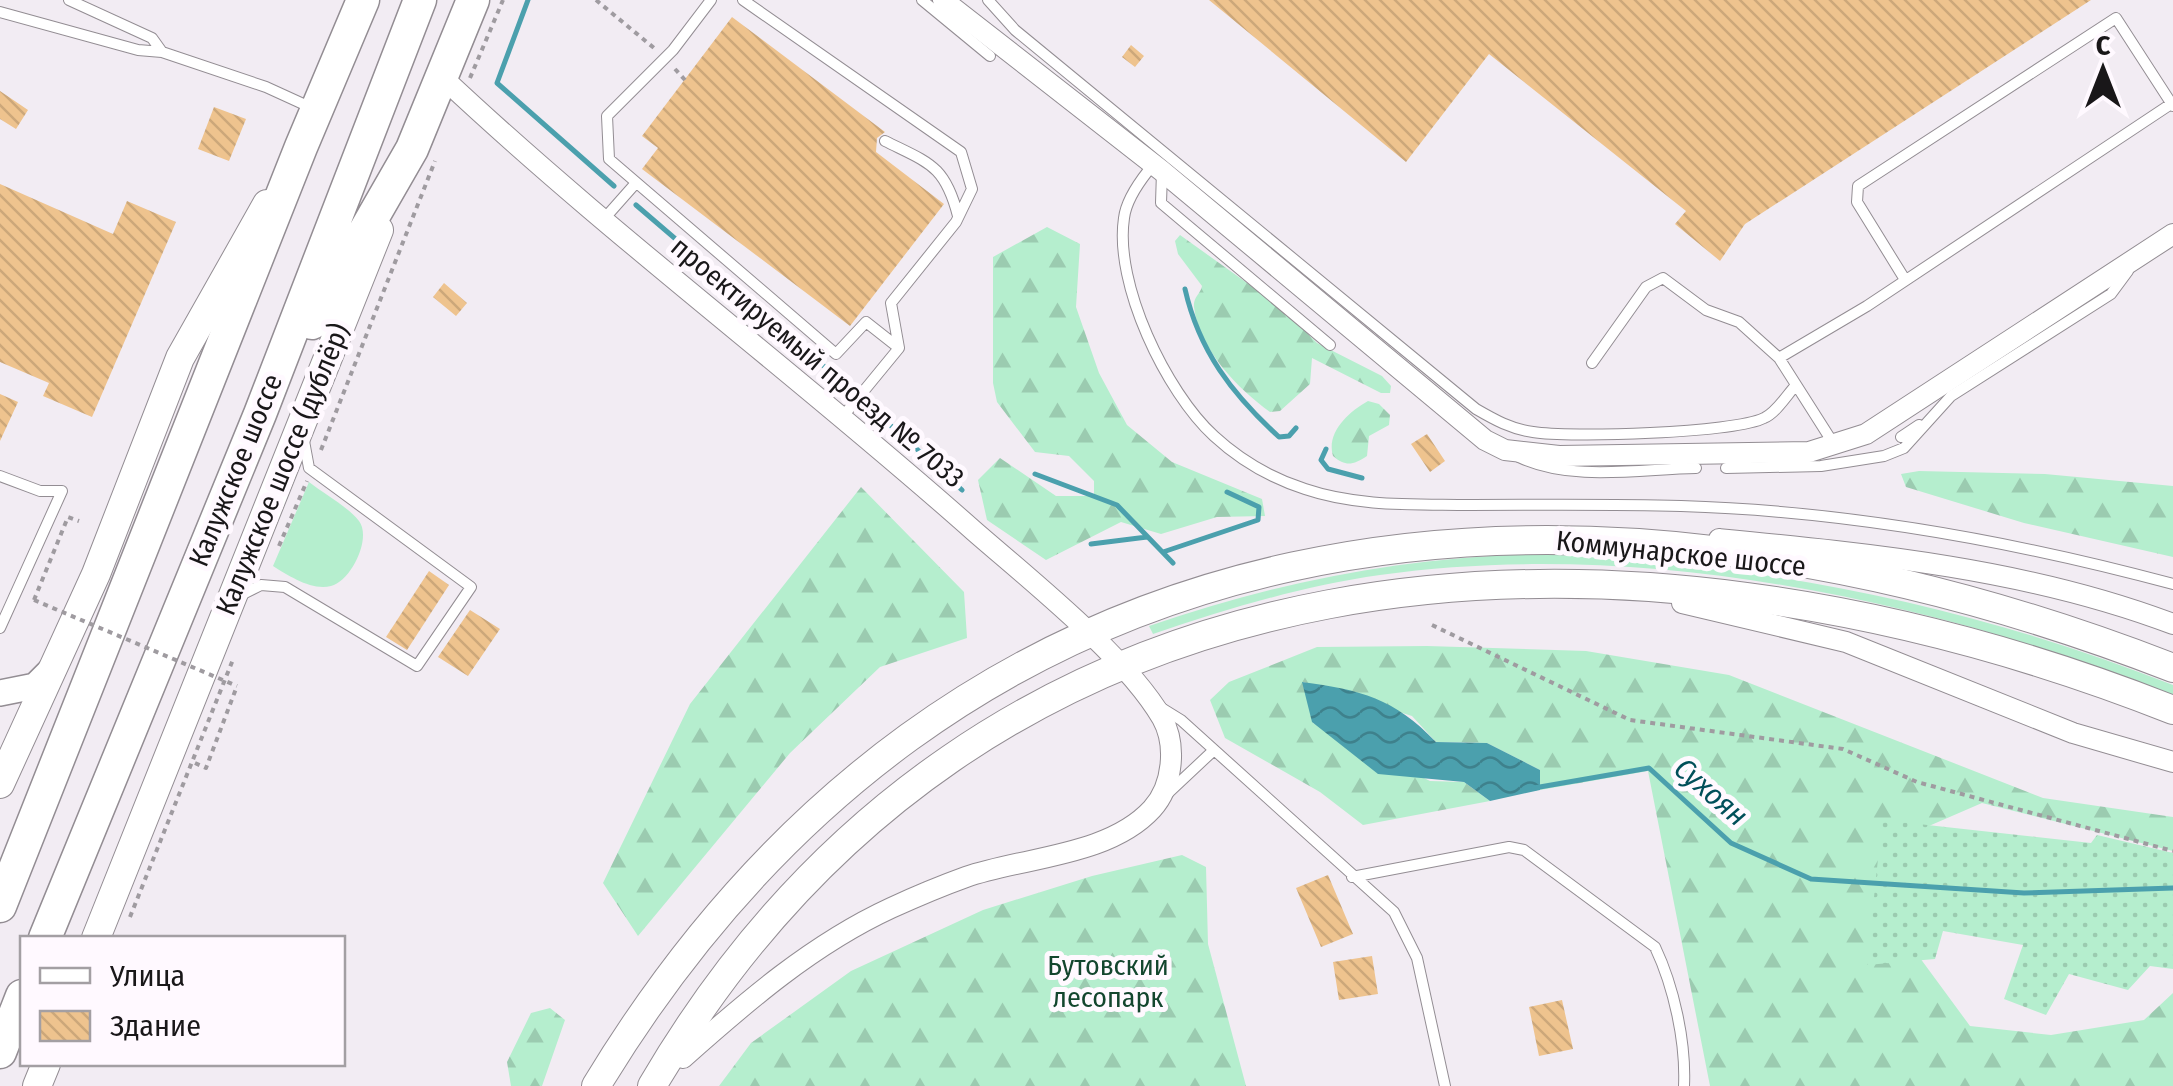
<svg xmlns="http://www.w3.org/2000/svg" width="2173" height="1086" font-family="'Fira Sans Condensed',sans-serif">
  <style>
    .grass { fill: #b5eece }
    .forest { fill: url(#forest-firs) }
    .garden { fill: url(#garden-dots) }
    .water { fill: url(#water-waves) }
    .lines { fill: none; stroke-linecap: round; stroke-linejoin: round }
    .stream { stroke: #4ba0ad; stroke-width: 5 }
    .building { fill: url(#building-back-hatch) }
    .service-casing { stroke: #938d93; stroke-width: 12 }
    .minor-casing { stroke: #938d93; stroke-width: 22 }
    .tertiary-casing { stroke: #938d93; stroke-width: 28 }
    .secondary-casing { stroke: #938d93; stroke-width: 30 }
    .trunk-casing { stroke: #938d93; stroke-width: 35 }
    .path { stroke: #9f9ba0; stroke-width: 4; stroke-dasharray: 5 5; stroke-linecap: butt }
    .service { stroke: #fff; stroke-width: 10 }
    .minor { stroke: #fff; stroke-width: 20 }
    .tertiary { stroke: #fff; stroke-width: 25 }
    .secondary { stroke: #fff; stroke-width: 28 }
    .trunk { stroke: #fff; stroke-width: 32 }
    .path-bridge { stroke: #9f9ba0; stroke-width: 4; stroke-dasharray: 5 5; stroke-linecap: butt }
    .labels { text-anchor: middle; stroke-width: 10; stroke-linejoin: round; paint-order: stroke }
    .street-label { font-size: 28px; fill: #191719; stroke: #fff9ff }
    .park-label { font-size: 28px; fill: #13462e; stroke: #fff9ff }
    .water-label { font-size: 30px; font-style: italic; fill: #004f59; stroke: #fff9ff }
  </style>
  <defs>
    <pattern id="forest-firs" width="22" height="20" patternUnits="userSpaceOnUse" patternTransform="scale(2.5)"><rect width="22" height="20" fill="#b5eece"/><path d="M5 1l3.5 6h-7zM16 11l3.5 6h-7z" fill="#9bcbb0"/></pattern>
    <pattern id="garden-dots" width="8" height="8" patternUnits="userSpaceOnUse" patternTransform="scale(2.5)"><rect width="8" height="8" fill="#b5eece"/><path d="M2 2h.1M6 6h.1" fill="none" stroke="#9bcbb0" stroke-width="1.8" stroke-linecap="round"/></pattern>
    <pattern id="water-waves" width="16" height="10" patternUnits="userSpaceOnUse" patternTransform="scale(2.5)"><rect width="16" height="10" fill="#4ba0ad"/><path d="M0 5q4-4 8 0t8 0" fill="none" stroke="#3e818c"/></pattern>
    <pattern id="building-back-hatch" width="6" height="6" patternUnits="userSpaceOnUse" patternTransform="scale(2.5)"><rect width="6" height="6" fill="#eec38e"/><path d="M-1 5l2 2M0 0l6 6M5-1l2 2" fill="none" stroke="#cca77a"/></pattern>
  </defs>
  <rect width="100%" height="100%" fill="#f2ecf3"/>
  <path class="grass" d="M309 482C324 494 347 506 359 521 372 538 351 581 331 586 312 591 289 576 273 566Z
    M1526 554C1748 560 1966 603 2173 685V696C1932 599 1640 538 1380 575 1302 586 1227 609 1153 634L1149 626C1274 583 1394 559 1526 554Z"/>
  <path class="forest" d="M1047 227 1080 244 1076 307 1099 373 1127 425 1172 462 1262 499 1265 516 1217 517 1161 534 1121 522 1046 560 987 520 978 480 1000 458 1056 496H1094V481L1069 456 1035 452 997 402 993 383V257Z
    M1180 235 1282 308 1317 343 1382 376 1391 386 1390 393H1381L1312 358 1310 384 1280 411 1270 412C1238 389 1199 349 1194 307 1193 297 1200 295 1202 286L1178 254 1175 241Z
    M1368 401 1379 404 1390 415 1389 425 1369 436 1367 456C1353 465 1346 467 1333 456 1326 433 1348 412 1368 401Z
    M1919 471 2045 474 2173 486V557L2024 523 1906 487 1901 474Z
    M861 487 964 592 967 638 880 667 790 753 638 936 603 883 690 704Z
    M1427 646 1586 651 1729 675 2043 798 2173 817V851L1982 803 1915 832 1909 943 1970 1026 2051 1035 2144 1020 2173 993V1086H1710L1648 771 1540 790V770L1487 743 1436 742 1412 716 1303 682 1313 723 1430 781 1464 782 1490 801 1363 825 1320 792 1225 738 1210 700 1229 682 1317 647Z
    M1182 855 1206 867 1208 944 1246 1086H719L751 1043 851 971 983 910 1092 876Z
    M550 1008 565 1020 542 1086H511L507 1062 531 1013Z"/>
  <path class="garden" d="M1882 820 2091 843 2097 835 2173 853V969L2150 966 2128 990 2069 974 2046 1015 2004 999 2023 945 1943 931 1935 959 1867 965Z"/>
  <path class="water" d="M1302 682C1361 690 1394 698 1436 742L1487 743 1540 770V790L1490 801 1464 782 1378 774 1312 722Z"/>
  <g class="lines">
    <path class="stream" d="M528 0 497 83 614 186
      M636 205 840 380
      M1185 289C1199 351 1232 394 1279 437L1289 436 1296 428
      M868 405 962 490
      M1326 449 1321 460 1328 469 1362 478
      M1035 474 1117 505 1173 563
      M1091 544 1147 537
      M1163 552 1258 520 1259 507 1227 492
      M1534 788 1649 768 1731 843 1811 879 2024 893 2173 888"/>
  </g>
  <path class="building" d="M1209 0H2091L1745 224 1720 261 1675 224 1686 211 1489 54 1406 162Z
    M732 17 885 132 877 138 876 152 944 204 850 326 642 169 658 148 642 136Z
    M1131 45 1144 56 1135 67 1122 57Z
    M0 91 28 110 16 129 0 119Z
    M214 107 246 119 229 161 198 149Z
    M0 184 113 234 127 201 176 222 92 417 43 396 49 383 0 362Z
    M444 283 467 303 456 316 433 297Z
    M0 394 18 402 0 441Z
    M1427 434 1445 461 1430 472 1411 444Z
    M429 571 449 585 407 650 386 637Z
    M470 610 500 629 468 676 438 657Z
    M1328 875 1353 934 1321 947 1296 888Z
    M1372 956 1378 994 1339 1000 1333 962Z
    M1562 1000 1573 1049 1539 1056 1529 1007Z"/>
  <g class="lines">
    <defs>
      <path id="service" d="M69 0 152 38 162 52 266 87 312 108
        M711 0 673 50 607 116 609 159 836 354 866 322 899 348
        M743 0 961 152 972 189 956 222 891 303 899 348 844 415
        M922 0 990 56
        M988 0 1015 30 1476 409C1495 420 1511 429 1533 432 1568 438 1734 433 1764 418 1776 413 1787 395 1796 385
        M0 12 138 50 162 52
        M885 141C929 163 945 165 958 216
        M1148 171C1137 185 1126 201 1124 218 1114 284 1166 392 1214 436 1240 460 1271 478 1305 489 1358 507 1414 504 1469 505 1540 505 1611 504 1681 506 1848 511 2013 541 2173 584
        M1162 172 1161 203 1330 345
        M604 219 635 184
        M1904 278 1857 202 1858 186 2116 18 2173 106
        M1779 358 1867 306 2171 104
        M1592 363 1646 287 1663 278 1706 310 1739 322 1779 358 1835 446
        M1901 437 1919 425
        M1519 457C1571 482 1640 469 1696 468
        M1726 468 1821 466 1884 456 1904 448 1951 396 2111 294 2128 271
        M0 476 40 491H62L0 628
        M241 595 261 585 285 587 417 666 471 587 309 468 304 441
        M1160 707 1181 720 1394 912 1417 958 1445 1086
        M1167 794 1214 750
        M1352 877 1509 847 1524 850 1655 947C1674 987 1686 1042 1684 1086"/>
      <path id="minor" d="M943 0 1162 171 1485 440 1505 450 1559 456 1809 452 1866 434 2173 234
        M441 76C611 236 800 376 974 531 1029 579 1126 656 1162 718 1177 745 1173 786 1152 809 1109 856 1024 857 966 877 941 886 915 897 891 908 813 944 747 1001 683 1058
        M1719 539C1873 554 2028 569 2173 624
        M1682 603 1846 642 2073 733 2173 762"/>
      <path id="tertiary" d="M0 693 35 686 52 669"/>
      <path id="secondary" d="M0 784 96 574 180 358 267 204
        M96 938 379 230
        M37 1086 46 1064
        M596 1086C955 492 1570 434 2173 668
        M652 1086C982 522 1618 491 2173 710"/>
      <path id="trunk" d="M312 323 412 149 473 0
        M0 906 301 147 363 0
        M45 938 260 414 420 0
        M0 1052 22 996"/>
    </defs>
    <use href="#service" class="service-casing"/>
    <use href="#minor" class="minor-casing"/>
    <use href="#tertiary" class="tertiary-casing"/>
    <use href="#secondary" class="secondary-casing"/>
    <use href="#trunk" class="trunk-casing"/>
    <path class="path" d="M596 0 654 48
      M675 69 685 80
      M470 78 503 0
      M321 450 435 161
      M279 546 307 481
      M34 600 68 517 79 521
      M1432 625 1630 720 1843 749 1917 782 2173 851
      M195 763 206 768 237 686
      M130 917 234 657"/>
    <use href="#service" class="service"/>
    <use href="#minor" class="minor"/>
    <use href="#tertiary" class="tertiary"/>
    <use href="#secondary" class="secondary"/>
    <use href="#trunk" class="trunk"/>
    <path class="path-bridge" d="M34 600 237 686"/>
  </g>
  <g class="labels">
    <g class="street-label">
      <text transform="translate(818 362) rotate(40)" y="10">проектируемый проезд № 7033</text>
      <text transform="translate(282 469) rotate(-68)" y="10">Калужское шоссе (дублёр)</text>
      <text transform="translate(235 470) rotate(-68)" y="10">Калужское шоссе</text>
      <text transform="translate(1681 553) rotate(6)" y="10">Коммунарское шоссе</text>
    </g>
    <g class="park-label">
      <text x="1108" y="975">Бутовский<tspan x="1108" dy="32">лесопарк</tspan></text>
    </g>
    <g class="water-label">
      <text transform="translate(1711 792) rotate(41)" y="10">Сухоян</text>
    </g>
  </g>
  <rect x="20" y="936" width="325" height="130" fill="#fff9ff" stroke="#a39fa3" stroke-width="2.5"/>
  <rect x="40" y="968" width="50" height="15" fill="#ffffff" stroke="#a39fa3" stroke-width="2.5"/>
  <text x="110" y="986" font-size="30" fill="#191719">Улица</text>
  <rect x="40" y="1011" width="50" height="30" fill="url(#building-back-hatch)" stroke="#a39fa3" stroke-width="2.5"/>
  <text x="110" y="1036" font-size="30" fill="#191719">Здание</text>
  <g transform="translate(2103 70)" stroke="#fff9ff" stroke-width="8" paint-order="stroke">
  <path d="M0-8L18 38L0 25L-18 38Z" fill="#191719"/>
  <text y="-15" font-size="28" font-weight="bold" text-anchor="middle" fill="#191719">С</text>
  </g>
</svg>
